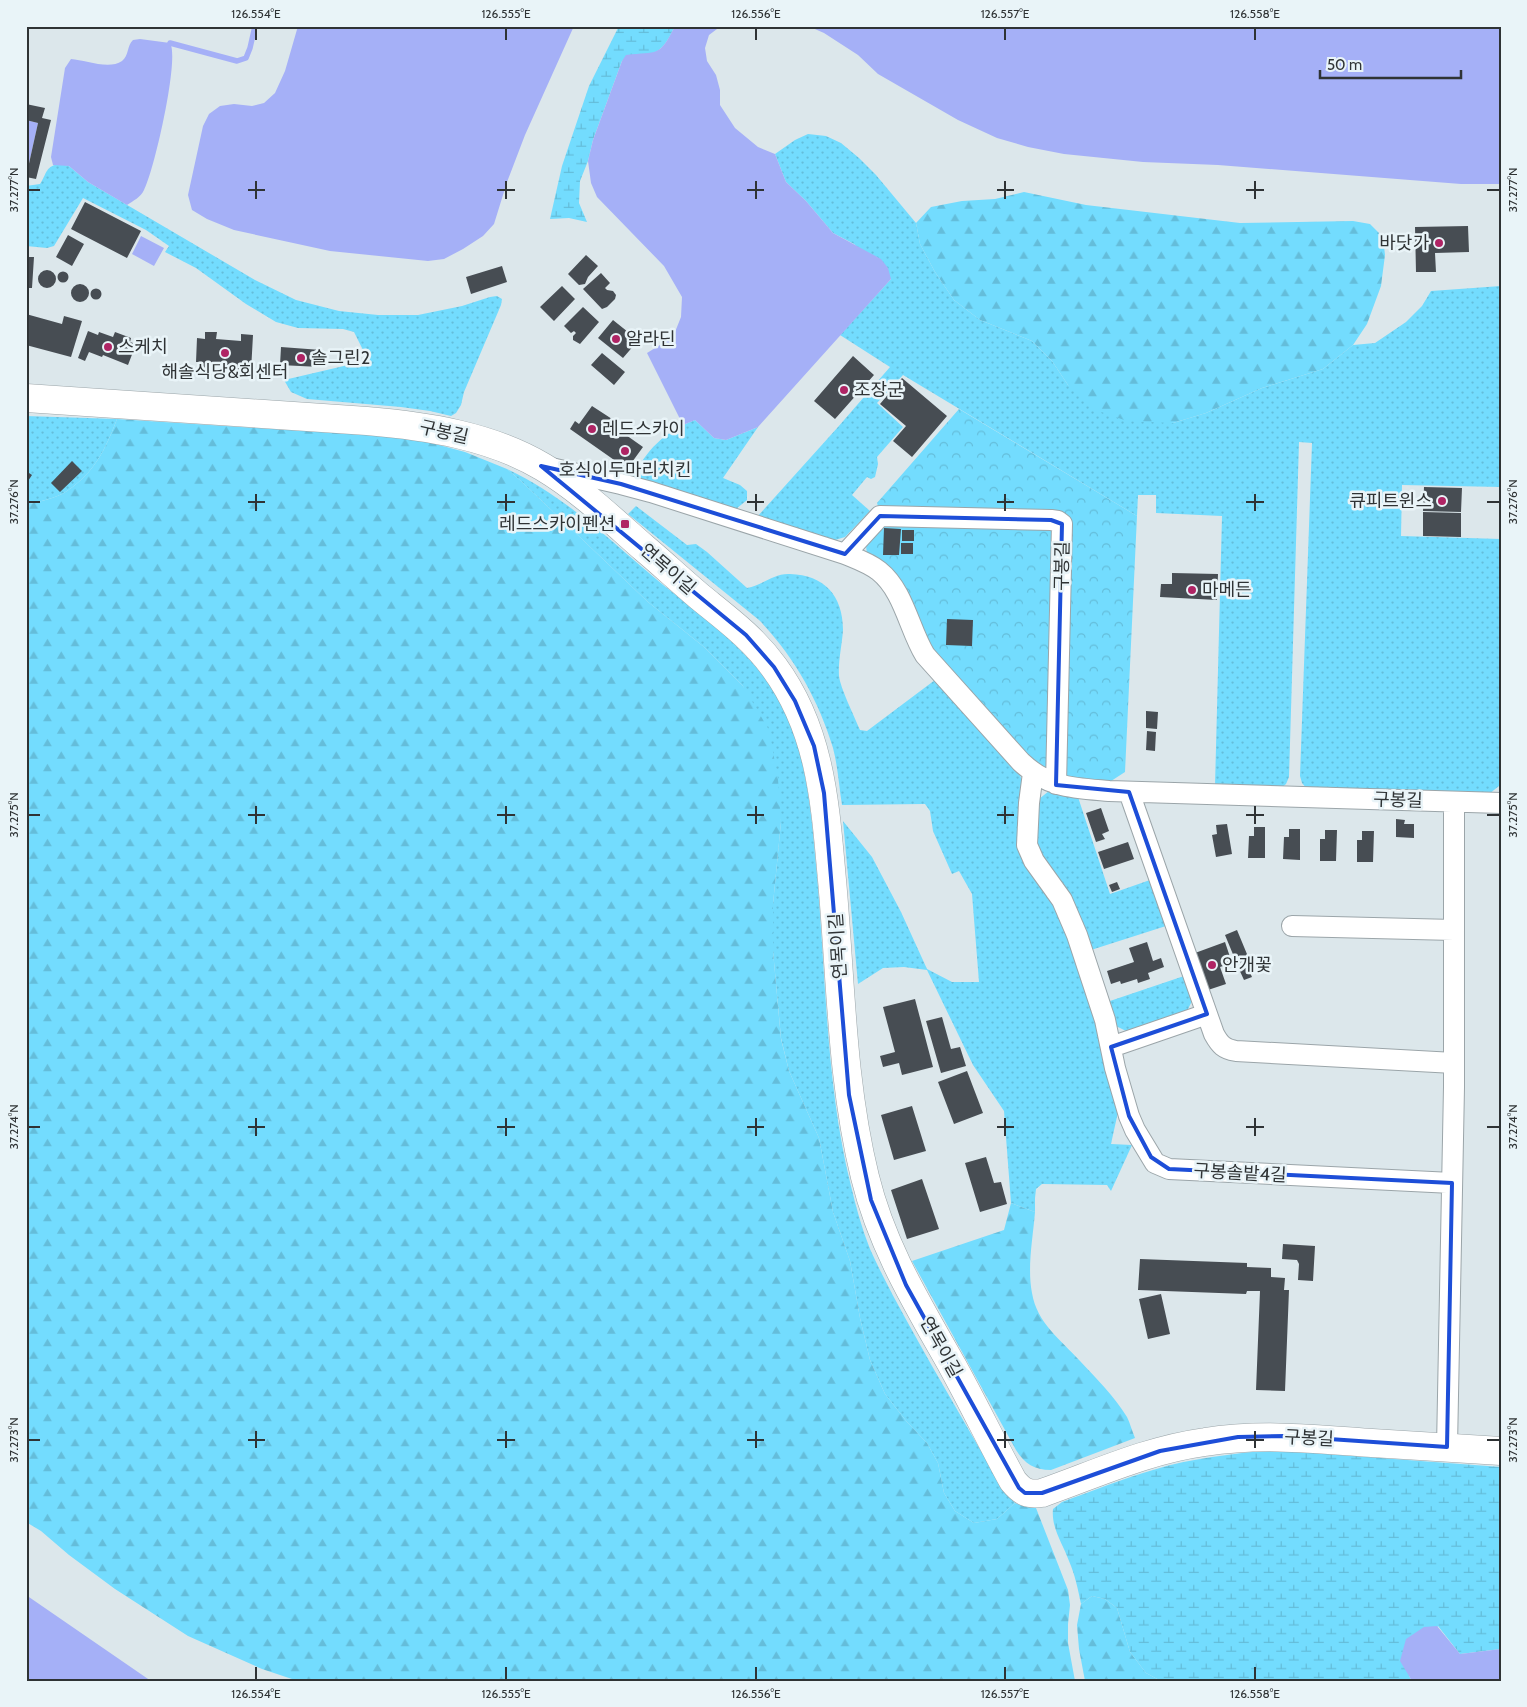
<svg xmlns="http://www.w3.org/2000/svg" width="1527" height="1707" font-family="Cabin,'Noto Sans KR',sans-serif">
  <style>
    .grass { fill: url(#grass-dots) }
    .forest { fill: url(#forest-firs) }
    .wetland { fill: url(#wetland-marsh) }
    .park { fill: url(#park-crowns) }
    .water { fill: #a5b0f7 }
    .lines { fill: none; stroke-linecap: round; stroke-linejoin: round }
    .stream { stroke: #a5b0f7; stroke-width: 5.5 }
    .building { fill: #474d53 }
    .street-casing { stroke: #9ba5a9; stroke-width: 22 }
    .secondary-casing { stroke: #9ba5a9; stroke-width: 29 }
    .street { stroke: #fff; stroke-width: 20 }
    .secondary { stroke: #fff; stroke-width: 28 }
    .marked { fill: none; stroke: #1d4ed8; stroke-width: 4; stroke-linejoin: round }
    .ticks { fill: none; stroke: #2f3335; stroke-width: 2 }
    .poi-dot { fill: #af2464; stroke: #e9f4f8; stroke-width: 2 }
    .labels { text-anchor: middle; stroke-width: 5; stroke-linejoin: round; paint-order: stroke }
    .poi-label { font-size: 18px; fill: #2f3335; stroke: #e9f4f8; text-anchor: start }
    .street-label { font-size: 18px; fill: #2f3335; stroke: #e9f4f8 }
    .neatline { fill: none; stroke: #2f3335; stroke-width: 2 }
    .ticks-label { font-size: 12px; text-anchor: middle; fill: #2f3335 }
  </style>
  <defs>
    <pattern id="grass-dots" width="8" height="8" patternUnits="userSpaceOnUse" patternTransform="scale(1.25)"><rect width="8" height="8" fill="#73dcfe"/><path d="M2 2h.1M6 6h.1" fill="none" stroke="#64bdda" stroke-width="1.8" stroke-linecap="round"/></pattern>
    <pattern id="forest-firs" width="22" height="20" patternUnits="userSpaceOnUse" patternTransform="scale(1.25)"><rect width="22" height="20" fill="#73dcfe"/><path d="M5 1l3.5 6h-7zM16 11l3.5 6h-7z" fill="#64bdda"/></pattern>
    <pattern id="wetland-marsh" width="20" height="14" patternUnits="userSpaceOnUse" patternTransform="scale(1.25)"><rect width="20" height="14" fill="#73dcfe"/><path d="M1 5h8M5 5V1M11 12h8M15 12V8" fill="none" stroke="#64bdda"/></pattern>
    <pattern id="park-crowns" width="20" height="18" patternUnits="userSpaceOnUse" patternTransform="scale(1.25)"><rect width="20" height="18" fill="#73dcfe"/><path d="M2 6a3 3 0 1 1 6 0M12 15a3 3 0 1 1 6 0" fill="none" stroke="#64bdda"/></pattern>
  </defs>
  <rect width="100%" height="100%" fill="#dce7eb"/>
  <path class="grass" d="M808 134 826 136 841 143 859 158 876 175 916 223 920 244 935 272 954 300 980 320 1032 341 1052 361 1068 385 1173 423 1206 413 1262 388 1323 369 1353 345 1375 343 1406 322 1422 306 1431 291 1501 286V487L1402 485 1401 536 1501 539V696L1499 786 1489 794 1307 789 1302 783 1300 776 1312 443 1299 442 1289 777 1286 784 1281 788 1215 786 1222 516 1156 513V495H1138L1137 516 903 375 877 403 903 427 877 457 878 464 875 477 871 479 867 477 852 495 870 511 845 537 832 541 757 517 838 427 890 367 840 335 891 279 854 244 833 233 806 201 786 182 775 154 795 140Z
    M61 164 69 166 88 182 255 280 296 300 339 311 378 315H418L462 306 490 297 497 296 502 299 501 305 464 392 461 405 456 413 451 416 430 411 401 407 307 399 291 392 284 380 361 362 366 356 354 332 343 329 298 328 276 322 246 304 196 268 165 252 169 246 146 230 83 198 54 246 47 248 26 246V186L40 184C47 174 45 165 61 164Z
    M26 416 117 419C105 450 95 472 67 491 57 498 38 502 26 505Z
    M695 420 714 438 726 440 758 427 723 478 740 485 747 491V500L736 509 632 479C646 450 664 432 695 420Z
    M507 469C563 495 609 539 656 579 698 614 748 647 776 695 808 749 811 814 817 875 826 978 826 1086 851 1186 856 1207 862 1229 870 1249 888 1289 911 1328 932 1366 956 1408 980 1449 1004 1491L1015 1503 997 1519 974 1523 955 1511 944 1493 938 1463 927 1443 907 1422 885 1394 870 1360 860 1318 850 1261 833 1212 819 1138 789 1071 781 1038 773 951V904L781 822 743 686 704 647 648 602 522 482Z
    M636 506 687 545 696 544 707 552 747 588C762 586 773 573 790 574 824 575 843 595 843 630 842 645 838 661 839 676 840 687 855 718 860 730L867 731 935 680 1017 768 1023 783 1022 791 1052 899 1071 944 1089 994 1118 1112 1111 1144 1132 1145 1111 1191 1107 1185 1042 1184 1036 1189 1035 1198V1212L1011 1203 1004 1111 973 1065 927 970 904 967 883 968 858 984 843 821 872 857 901 912 927 969 952 982H979L972 894 959 871 952 874 933 831 930 811 925 804 842 805C839 787 838 767 833 748 819 701 794 656 759 620L628 514Z
    M1049 791 1077 794 1110 894 1150 880 1166 926 1091 950 1050 870 1035 844 1039 799Z
    M1184 976 1192 1001 1186 1013 1128 1032 1116 1026 1107 1002Z"/>
  <path class="forest" d="M1024 192 1086 205 1240 223 1353 221 1370 224 1383 237 1385 255 1381 286 1367 324 1353 345 1323 369 1262 388 1206 413 1173 423 1127 421 1093 409 1068 385 1052 361 1032 341 980 320 954 300 935 272 920 244 916 223 931 207 962 201 995 199Z
    M117 419 383 436 428 442 465 452 507 469 522 482 648 602 704 647 743 686 769 730 778 779 781 822 773 904V951L781 1039 789 1071 819 1138 833 1212 850 1261 860 1318 870 1360 885 1394 907 1422 927 1443 938 1463 944 1493 955 1511 974 1523 997 1519 1015 1503 1026 1507 1036 1508 1068 1590 1070 1605 1068 1624V1643L1075 1681H298L262 1669 188 1636 115 1589 69 1555 41 1531 26 1522V505C38 502 57 498 67 491 95 472 105 450 117 419Z
    M1011 1203 1035 1212C1033 1238 1027 1267 1032 1293 1037 1323 1060 1339 1080 1361 1096 1378 1114 1396 1127 1417 1130 1423 1132 1431 1135 1438L1051 1470C1034 1470 1025 1464 1016 1450L912 1261 1004 1230Z
    M1092 1596 1105 1599 1117 1608 1130 1652 1146 1673 1161 1681H1085L1079 1649 1077 1625 1081 1604Z"/>
  <path class="wetland" d="M619 26H675C669 38 663 52 649 54 635 57 636 53 622 61L593 140 588 161 580 181 579 203 587 222 569 218 550 219 562 166 589 86Z
    M1273 1450 1501 1467V1649L1460 1654 1438 1626 1409 1676 1412 1681H1161L1146 1673 1130 1652 1117 1608 1105 1599 1092 1596 1081 1604C1078 1589 1075 1575 1069 1561 1063 1544 1051 1528 1053 1509L1062 1502C1092 1491 1122 1479 1153 1470 1192 1458 1233 1454 1273 1450Z"/>
  <path class="park" d="M959 409 1137 516 1125 772 1108 783 1059 777 1028 759 932 650 867 556 866 545 884 523 877 503Z"/>
  <path class="water" d="M298 26H574L525 135 507 182 494 224 483 236 463 249 444 259 428 261 330 251 234 230 207 219 192 210 188 195 203 126 209 114 220 106 234 104 252 106 264 103 275 93 285 71Z
    M675 26H721L709 35 705 48 707 61 716 75 720 90V105L735 128 758 147 775 154 786 182 806 201 833 233 881 259 888 268 891 279 758 427 726 440 714 438 695 420 683 425 647 353 673 337 681 317 682 297 664 266 597 197 591 183 588 161 593 140 622 61 626 55C658 51 659 58 675 26Z
    M808 26H1501V184H1461L1218 165 1143 162 1064 154 1028 147 997 138 958 120 878 74 858 55 824 33Z
    M140 39 170 43C180 57 154 172 144 190 141 197 133 201 127 205L88 182 69 166 53 165 51 157 65 68 71 59C85 60 109 70 122 61 129 56 127 45 133 40Z
    M26 120 38 123 28 168 26 167Z
    M141 236 164 248 154 266 132 254Z
    M26 1595 151 1681H26Z
    M1437 1626 1460 1654 1501 1649V1681H1412L1400 1661 1406 1639 1424 1627Z"/>
  <g class="lines">
    <path class="stream" d="M170 43 237 61 246 58 250 48 255 26"/>
  </g>
  <path class="building" d="M26 104 45 108 42 118 51 120 36 179 26 177V167L28 168 38 123 26 120Z
    M85 202 141 231 127 258 71 229Z
    M1468 226 1469 252 1435 253 1436 272H1416L1415 227Z
    M68 235 84 244 72 266 56 257Z
    M586 255 598 266 588 277 585 284 579 285 568 274Z
    M26 257H34L32 288H26Z
    M502 266 507 282 471 294 466 277Z
    M38 279a9 9 0 1 1 18 0a9 9 0 1 1-18 0Z
    M57.5 277a5.5 5.5 0 1 1 11 0a5.5 5.5 0 1 1-11 0Z
    M601 273 610 283 605 288 607 290 613 291 616 295 615 299 607 307 602 309 583 289Z
    M71 293a9 9 0 1 1 18 0a9 9 0 1 1-18 0Z
    M562 286 575 299 554 321 540 307Z
    M90.5 294a5.5 5.5 0 1 1 11 0a5.5 5.5 0 1 1-11 0Z
    M583 307 599 322 580 344 573 340V336L576 333 574 331 571 333 564 326Z
    M26 314 62 324 64 316 82 321 71 357 26 345Z
    M613 320 628 332 625 336 635 344 623 358 598 338Z
    M88 331 98 335 99 332 113 337 115 332 131 338 130 342 136 344 128 365 103 355 102 357 89 352 85 361 78 358Z
    M205 332H217L216 339 241 341V334L253 335 251 371 202 368 203 362H196L197 338 205 339Z
    M281 347 321 350 320 367 280 365Z
    M602 353 625 372 614 385 591 365Z
    M853 356 874 375 835 419 814 401Z
    M902 378 947 416 912 457 893 441 906 426 880 404Z
    M592 406 612 419 609 423 643 447 627 469 570 429 575 421 579 424Z
    M72 461 82 471 60 492 51 483Z
    M26 471 32 475 26 484Z
    M1424 487 1462 488 1461 512 1423 511Z
    M1423 512 1461 513V537L1423 536Z
    M884 528 901 529 899 555H883Z
    M902 530H914V541H902Z
    M901 543H913V554H901Z
    M1172 573 1218 574 1217 600 1160 597 1161 584H1172Z
    M947 619 973 620 972 646 946 645Z
    M1146 711 1158 712 1157 729 1146 728Z
    M1147 731 1156 732 1155 751 1146 750Z
    M1101 808 1109 831 1102 834 1105 839 1096 842 1086 813Z
    M1396 819 1405 820 1404 824H1414V838L1396 837Z
    M1227 824 1232 854 1216 857 1212 835 1217 834 1216 825Z
    M1254 827H1265V858H1248L1249 836H1254Z
    M1289 829H1300V860L1283 859 1284 837H1289Z
    M1325 830H1337L1336 861H1320V839H1325Z
    M1362 831H1374L1373 862H1357V840H1362Z
    M1128 842 1134 859 1104 869 1098 852Z
    M1117 882 1120 889 1112 892 1109 885Z
    M1237 930 1249 959 1237 964 1225 935Z
    M1147 942 1153 961 1161 958 1164 967 1148 973 1150 979 1138 983 1137 979 1121 984 1120 981 1111 984 1107 971 1134 962 1129 948Z
    M1225 942 1232 963 1220 967 1226 984 1208 990 1195 953Z
    M1246 964 1252 977 1244 980 1238 967Z
    M915 999 933 1067 902 1075 899 1063 883 1067 880 1056 895 1052 883 1007Z
    M942 1017 951 1049 960 1047 966 1066 941 1073 926 1021Z
    M967 1071 983 1113 954 1124 938 1082Z
    M912 1106 926 1151 894 1160 881 1115Z
    M986 1157 994 1183 1001 1182 1007 1204 980 1212 965 1163Z
    M922 1179 939 1229 907 1239 891 1190Z
    M1283 1244 1315 1246 1313 1281 1298 1280 1299 1264 1297 1260 1282 1259Z
    M1140 1259 1247 1263V1267L1271 1268V1277L1285 1278 1284 1290H1289L1285 1391 1256 1390 1260 1291H1247L1246 1294 1138 1290Z
    M1161 1294 1170 1334 1148 1339 1139 1299Z"/>
  <g class="lines">
    <defs>
      <path id="street" d="M551 468 621 484 651 492 845 554C857 559 869 563 879 571 904 591 909 629 925 655L1021 762C1048 788 1074 788 1109 791L1501 803
        M845 554 880 516 1051 520 1058 521 1062 524 1056 784
        M1033 773 1029 803 1027 845 1034 861 1062 900 1077 935 1105 1020 1115 1068 1129 1116 1135 1130 1155 1163 1169 1169 1452 1183
        M1129 792 1214 1034C1220 1045 1224 1049 1236 1051L1454 1063
        M1292 926 1454 930
        M1111 1047 1207 1014
        M1447 1447 1454 1087V802"/>
      <path id="secondary" d="M26 398 367 421C427 426 491 436 543 467 580 489 612 520 644 548 663 564 681 581 700 597 727 619 753 638 774 667 821 731 825 803 832 880 841 979 841 1080 865 1177 882 1247 918 1305 953 1367 974 1405 992 1443 1013 1481 1022 1492 1028 1495 1042 1493 1096 1474 1147 1450 1205 1442 1261 1433 1316 1439 1372 1443 1415 1446 1458 1448 1501 1451"/>
    </defs>
    <use href="#street" class="street-casing"/>
    <use href="#secondary" class="secondary-casing"/>
    <use href="#street" class="street"/>
    <use href="#secondary" class="secondary"/>
  </g>
  <path class="marked" d="M541 466 621 484 845 554 880 516 1051 520 1062 524 1056 785 1129 792 1207 1014 1111 1047 1129 1116 1151 1157 1169 1169 1452 1183 1447 1447 1285 1436 1238 1437 1160 1451 1042 1493H1025L1019 1488 906 1285 871 1200 849 1095 824 793 814 746 795 701 774 667 746 635Z"/>
  <path class="ticks" d="M256 28V40M506 28V40M756 28V40M1005 28V40M1255 28V40M256 181V199M506 181V199M756 181V199M1005 181V199M1255 181V199M28 190H40M248 190H265M497 190H515M747 190H764M997 190H1014M1246 190H1264M1487 190H1500M256 494V511M506 494V511M756 494V511M1005 494V511M1255 494V511M28 502H40M248 502H265M497 502H515M747 502H764M997 502H1014M1246 502H1264M1487 502H1500M256 806V824M506 806V824M756 806V824M1005 806V824M1255 806V824M28 815H40M248 815H265M497 815H515M747 815H764M997 815H1014M1246 815H1264M1487 815H1500M256 1118V1136M506 1118V1136M756 1118V1136M1005 1118V1136M1255 1118V1136M28 1127H40M248 1127H265M497 1127H515M747 1127H764M997 1127H1014M1246 1127H1264M1487 1127H1500M256 1431V1448M506 1431V1448M756 1431V1448M1005 1431V1448M1255 1431V1448M28 1440H40M248 1440H265M497 1440H515M747 1440H764M997 1440H1014M1246 1440H1264M1487 1440H1500M256 1667V1680M506 1667V1680M756 1667V1680M1005 1667V1680M1255 1667V1680"/>
  <g class="poi-dot">
    <circle cx="1439" cy="243" r="5"/>
    <circle cx="616" cy="339" r="5"/>
    <circle cx="108" cy="347" r="5"/>
    <circle cx="225" cy="353" r="5"/>
    <circle cx="301" cy="358" r="5"/>
    <circle cx="844" cy="390" r="5"/>
    <circle cx="592" cy="429" r="5"/>
    <circle cx="625" cy="451" r="5"/>
    <circle cx="1442" cy="501" r="5"/>
    <rect x="620" y="519" width="10" height="10" rx="2.5"/>
    <circle cx="1192" cy="590" r="5"/>
    <circle cx="1212" cy="965" r="5"/>
  </g>
  <g class="labels">
    <g class="poi-label">
      <text x="1429" y="249" text-anchor="end">바닷가</text>
      <text x="626" y="345">알라딘</text>
      <text x="118" y="353">스케치</text>
      <text x="311" y="364">솔그린2</text>
      <text x="225" y="378" text-anchor="middle">해솔식당&amp;회센터</text>
      <text x="854" y="396">조장군</text>
      <text x="602" y="435">레드스카이</text>
      <text x="625" y="476" text-anchor="middle">호식이두마리치킨</text>
      <text x="1432" y="507" text-anchor="end">큐피트윈스</text>
      <text x="615" y="530" text-anchor="end">레드스카이펜션</text>
      <text x="1202" y="596">마메든</text>
      <text x="1222" y="971">안개꽃</text>
    </g>
    <g class="street-label">
      <text transform="translate(444 432) rotate(13)" y="6">구봉길</text>
      <text transform="translate(1062 566) rotate(-89)" y="6">구봉길</text>
      <text transform="translate(668 569) rotate(41)" y="6">연목이길</text>
      <text transform="translate(1398 800) rotate(2)" y="6">구봉길</text>
      <text transform="translate(838 946) rotate(-94)" y="6">연목이길</text>
      <text transform="translate(1240 1173) rotate(3)" y="6">구봉솔밭4길</text>
      <text transform="translate(941 1347) rotate(61)" y="6">연목이길</text>
      <text transform="translate(1309 1438) rotate(3)" y="6">구봉길</text>
    </g>
  </g>
  <rect width="1527" height="1707" fill="none" stroke="#e9f4f8" stroke-width="55"/>
  <path d="M1320 70v8h141v-8" fill="none" stroke="#2f3335" stroke-width="2.5"/>
  <text x="1327" y="70" font-size="15" fill="#2f3335" stroke="#e9f4f8" stroke-width="4" paint-order="stroke">50 m</text>
  <rect x="28" y="28" width="1472" height="1652" class="neatline"/>
  <g class="ticks-label">
    <text x="256" y="18">126.554°E</text>
    <text x="506" y="18">126.555°E</text>
    <text x="756" y="18">126.556°E</text>
    <text x="1005" y="18">126.557°E</text>
    <text x="1255" y="18">126.558°E</text>
    <text transform="translate(14 190) rotate(-90)" y="4">37.277°N</text>
    <text transform="translate(1513 190) rotate(-90)" y="4">37.277°N</text>
    <text transform="translate(14 502) rotate(-90)" y="4">37.276°N</text>
    <text transform="translate(1513 502) rotate(-90)" y="4">37.276°N</text>
    <text transform="translate(14 815) rotate(-90)" y="4">37.275°N</text>
    <text transform="translate(1513 815) rotate(-90)" y="4">37.275°N</text>
    <text transform="translate(14 1127) rotate(-90)" y="4">37.274°N</text>
    <text transform="translate(1513 1127) rotate(-90)" y="4">37.274°N</text>
    <text transform="translate(14 1440) rotate(-90)" y="4">37.273°N</text>
    <text transform="translate(1513 1440) rotate(-90)" y="4">37.273°N</text>
    <text x="256" y="1698">126.554°E</text>
    <text x="506" y="1698">126.555°E</text>
    <text x="756" y="1698">126.556°E</text>
    <text x="1005" y="1698">126.557°E</text>
    <text x="1255" y="1698">126.558°E</text>
  </g>
</svg>
